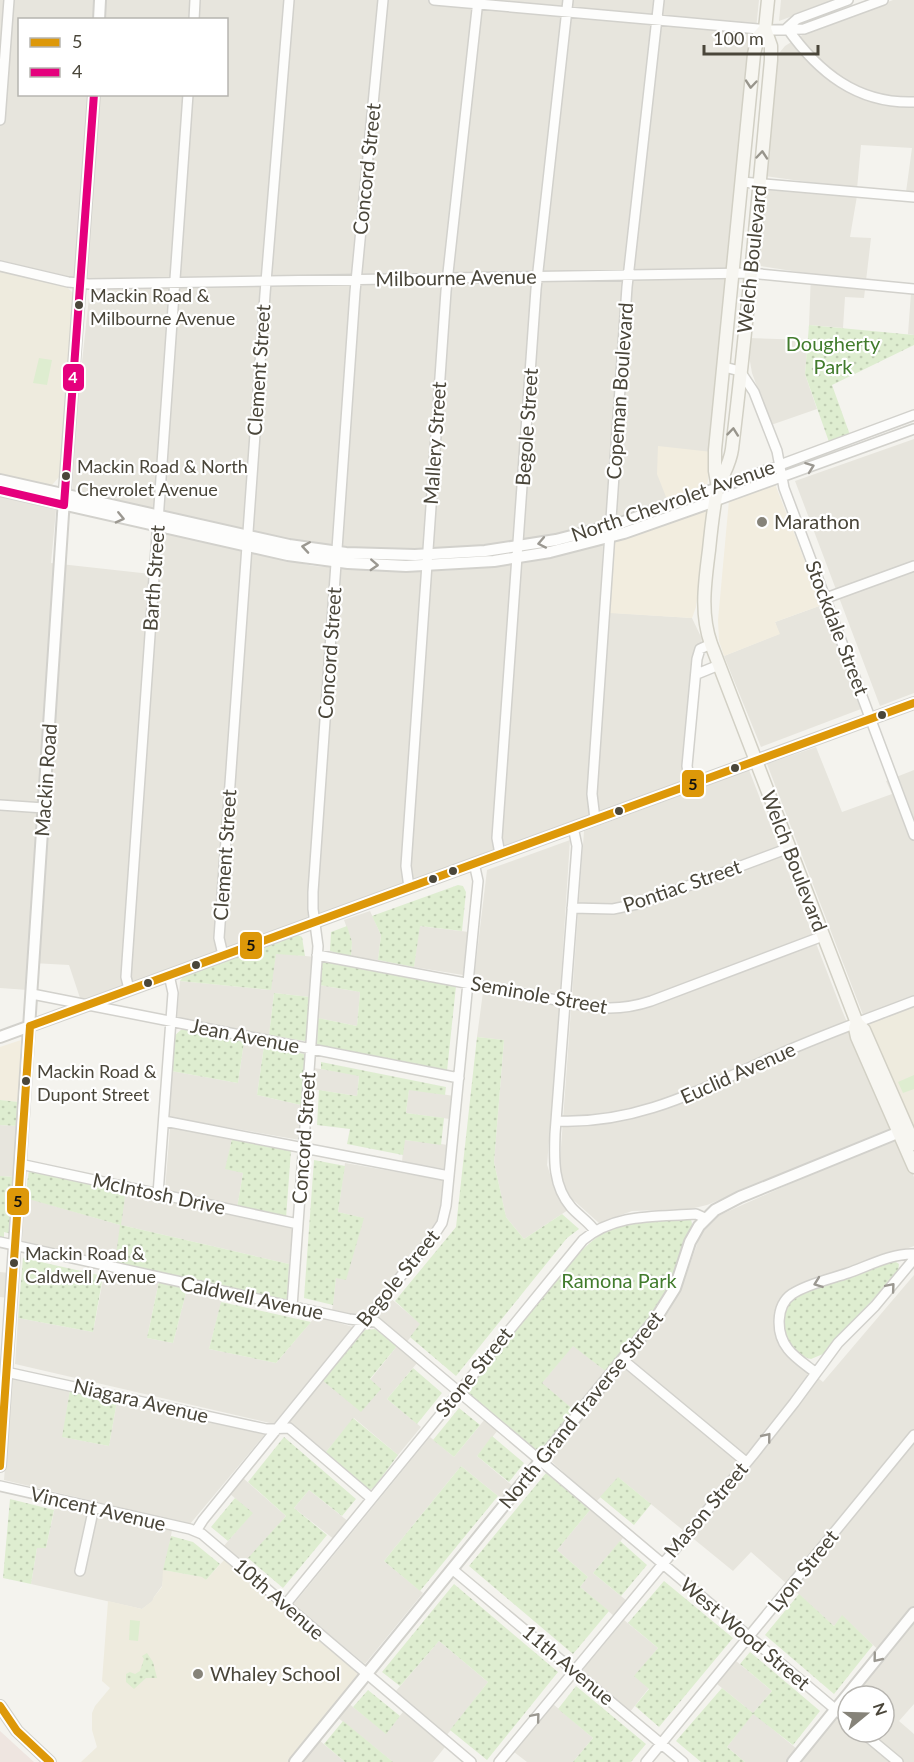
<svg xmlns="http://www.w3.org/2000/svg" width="914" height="1762" font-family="Lato,sans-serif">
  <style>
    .residential { fill: #e7e5dd; fill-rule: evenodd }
    .commercial { fill: #f2eddf }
    .education { fill: #eeebde }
    .medical { fill: #eee5e0 }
    .green { fill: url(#green-dots) }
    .pitch { fill: #deedd0 }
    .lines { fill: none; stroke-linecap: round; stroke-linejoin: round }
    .minor-casing { stroke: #d2d1cc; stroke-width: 12 }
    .tertiary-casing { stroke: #d2d1cc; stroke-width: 14 }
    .secondary-casing { stroke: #d2d0c5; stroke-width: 15 }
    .minor { stroke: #fdfdfc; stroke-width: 9 }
    .tertiary { stroke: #fdfdfc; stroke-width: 10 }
    .secondary { stroke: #f7f6f1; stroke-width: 12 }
    .bus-1-casing { stroke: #fff; stroke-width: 12 }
    .bus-2-casing { stroke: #fff; stroke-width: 12 }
    .bus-1 { stroke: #dd9809; stroke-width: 8 }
    .bus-2 { stroke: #e5007d; stroke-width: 8 }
    .oneway { stroke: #98958c }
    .oneway2 { stroke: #9b9891 }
    .bus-dot { fill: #4a463a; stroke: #fff; stroke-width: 2 }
    .poi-dot { fill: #868379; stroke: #fff; stroke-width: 2 }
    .labels { text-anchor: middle; stroke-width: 4.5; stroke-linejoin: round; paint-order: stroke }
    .bus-label { font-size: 18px; fill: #4a463a; stroke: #fff; text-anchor: start }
    .street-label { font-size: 20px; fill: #4a463a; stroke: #fff }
    .park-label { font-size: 20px; fill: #427c2d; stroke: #fff }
    .poi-label { font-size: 20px; fill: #4a463a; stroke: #fff; text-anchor: start }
    .line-badge { stroke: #fff; stroke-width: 2 }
    .badge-label { font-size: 16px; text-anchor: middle; font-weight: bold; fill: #fff }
    .pale-badge-label { font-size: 16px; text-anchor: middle; font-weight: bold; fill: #111 }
  </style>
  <defs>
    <pattern id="green-dots" width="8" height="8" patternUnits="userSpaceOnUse" patternTransform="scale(1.5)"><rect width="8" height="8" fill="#deedd0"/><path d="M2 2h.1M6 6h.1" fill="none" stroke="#c0cdb3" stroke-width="1.8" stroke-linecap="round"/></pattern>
  </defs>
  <rect width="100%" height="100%" fill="#f4f3ee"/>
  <path class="residential" d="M0 0H759L712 452 668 502 623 519 569 534 459 551 359 549 315 546 72 491 78 399 91 279 58 276 0 262ZM20 20H226V94H20Z
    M781 0H837L779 21Z
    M893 0H914V191L906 192 912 148 861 145 857 189 765 176 775 58 785 46 804 34Z
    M764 189 857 196 850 237 871 238 864 298 845 297 843 328 809 325 811 274 755 265Z
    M911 293 914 294V335L908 334Z
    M748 338 808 340 805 374 817 409 771 425 752 373 749 356Z
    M914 439V693L880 706 795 481Z
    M0 496 56 510 51 563 160 575 164 533 313 566 354 569 439 571 498 567 603 545 600 612 692 618 702 639 687 726 684 780 81 1001 69 965 32 963 28 990 0 988Z
    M822 605 861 709 761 747 724 656 779 634 775 622Z
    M816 747 842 812 892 794 886 781 914 770V996L863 1015 767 764Z
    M749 770 841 1008 892 1129 707 1205 690 1209 632 1211 599 1223 571 1198 562 1181 560 1161 584 831Z
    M570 840 560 994 474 978 487 870Z
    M370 911 381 935 378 960 351 957 352 942 344 920Z
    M419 926 469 932 463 975 414 967Z
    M276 953 315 957 310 997 274 993 269 1035 177 1018 180 981 270 990Z
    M319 985 360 992 357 1026 318 1018Z
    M483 992 560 1005 547 1165 556 1192 568 1210 524 1239 506 1217 494 1162 504 1040 477 1037Z
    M244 1042 264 1046 257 1095 301 1105 300 1140 168 1117 171 1071 238 1083Z
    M314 1068 359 1075 357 1096 312 1089Z
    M409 1089 454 1096 450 1119 406 1113Z
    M0 1125 18 1126 15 1177 0 1176Z
    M170 1128 232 1139 226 1168 243 1173 237 1208 165 1190Z
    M404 1140 449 1145 446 1169 402 1162Z
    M898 1140 914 1177V1246L801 1286 793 1358 823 1382 914 1275V1704L899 1721 914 1734V1762H801L848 1705V1732H884V1696H855L886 1657 842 1616 834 1626 751 1552 733 1571 619 1478 596 1502 549 1459 669 1311 684 1281 700 1236 713 1218 841 1161Z
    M345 1163 443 1180 439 1222 364 1316 332 1311 336 1278 363 1218 338 1212Z
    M126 1190 293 1227 289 1264 121 1225 115 1263 18 1241 20 1196 120 1225Z
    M105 1269 159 1281 147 1338 173 1343 187 1289 223 1296 209 1349 276 1363 316 1316 353 1327 274 1424 15 1364 18 1318 93 1332Z
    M0 1272 10 1273 8 1298 0 1297Z
    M389 1297 421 1324 406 1343 375 1315Z
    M573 1345 608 1373 575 1411 541 1384Z
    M397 1346 417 1363 387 1399 421 1427 398 1455 354 1418 326 1452 288 1421 322 1380H370Z
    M12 1378 70 1390 63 1437 109 1446 117 1401 266 1433 190 1524 4 1480Z
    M485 1419 498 1430 477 1456 514 1487 503 1500 461 1466 384 1561 423 1593 365 1664 293 1605 430 1437 454 1457Z
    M243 1478 286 1516 243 1565 223 1547 252 1513 229 1493Z
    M309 1490 349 1522 335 1540 294 1508Z
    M56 1502 172 1530 162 1586 154 1597 153 1601 142 1609 31 1584 37 1548H46Z
    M590 1510 623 1538 593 1573 627 1601 614 1616 580 1587 588 1577 557 1550Z
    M624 1620 658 1648 635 1676 649 1688 630 1712 582 1671Z
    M439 1641 488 1682 447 1735 395 1692Z
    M736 1661 772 1691 753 1713 797 1749 787 1762H745L727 1747 753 1713 717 1684Z
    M348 1703 386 1733 403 1712 445 1747 433 1762H393L337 1717Z
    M553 1704 593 1738 573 1762H527L514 1752Z
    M319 1740 345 1762H301Z"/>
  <path class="commercial" d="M658 446 712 452 707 486 668 502 657 474Z
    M775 484 822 605 775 622 780 634 724 656 719 641 718 620 729 500Z
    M707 510 696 607 692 618 609 613 614 542Z
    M24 1039 19 1102 0 1100V1047Z"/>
  <path class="education" d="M0 271 66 286 75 295 70 368 59 477 52 485H47L0 475Z
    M914 1006V1135L868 1029 869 1025 873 1021Z
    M225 1559 354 1669 358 1675 357 1679 289 1762H81L97 1747 92 1730V1713L95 1706 110 1688 102 1681 108 1601 142 1609 152 1601 154 1597 162 1587 163 1570 203 1577 206 1580Z"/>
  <path class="medical" d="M0 1731 24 1753 34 1762H0Z"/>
  <path class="green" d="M809 325 914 335V345L832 385 850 435 829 442 805 374Z
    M458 885 463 886 466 892 462 931 420 926 414 967 378 960 381 935 372 916Z
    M347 926 352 942 351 957 330 951 331 932Z
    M298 935 302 937 305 956 276 954 271 990 180 981 183 977Z
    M321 961 456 986 447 1071 317 1045 318 1018 357 1026 360 992 319 985Z
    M274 993 310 997 308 1037 305 1041 269 1035Z
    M182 1029 244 1042 238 1083 171 1071 174 1036Z
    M477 1037 504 1040 494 1162 506 1217 524 1239 562 1214 579 1229 567 1238 456 1376 410 1337 420 1324 395 1301 456 1227Z
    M264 1046 305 1054 301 1105 257 1095Z
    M321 1062 446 1087 445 1095 409 1090 406 1113 444 1118 441 1145 405 1140 403 1155 347 1144 350 1129 317 1125 319 1090 357 1096 359 1076 321 1069Z
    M0 1100 19 1102 18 1126 0 1125Z
    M232 1139 291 1150 286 1218 237 1208 243 1173 225 1169Z
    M314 1160 345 1166 338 1212 364 1218 346 1280 336 1278 333 1305 304 1298Z
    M29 1170 126 1190 121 1225 289 1264 287 1300 115 1263 120 1225 25 1198Z
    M0 1176 15 1177 11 1234 4 1232V1238L0 1237Z
    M685 1220H691L693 1227C680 1244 679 1268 670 1287 656 1319 629 1346 608 1373L573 1346 542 1383 575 1411 539 1454 464 1391 577 1255C588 1245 600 1232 615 1227 637 1220 663 1221 685 1220Z
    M23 1258 103 1276 93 1332 18 1318Z
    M893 1260 899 1264 898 1272 823 1354 811 1359C790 1354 778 1330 785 1309 787 1301 795 1297 801 1292Z
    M159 1281 187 1289 173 1343 147 1338Z
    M221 1302 311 1322 276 1363 209 1349Z
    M375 1329 397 1346 370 1379 381 1389 361 1412 322 1380 365 1330Z
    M413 1368 442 1393 417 1424 387 1399Z
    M70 1390 117 1401 109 1446 62 1437Z
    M459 1408 480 1425 454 1457 433 1440Z
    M353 1418 398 1455 375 1486 369 1491 326 1452Z
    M492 1436 524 1463 509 1482 477 1456Z
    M284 1437 356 1499 342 1516 309 1490 294 1508 327 1535 283 1588 248 1558 286 1516 248 1482Z
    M461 1466 498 1496 420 1591 384 1561Z
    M546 1473 590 1510 557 1550 588 1577 580 1587 609 1611 573 1654 469 1566Z
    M618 1477 651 1504 634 1525 600 1497Z
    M235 1498 253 1513 228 1541 211 1527Z
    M10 1499 54 1510 46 1548H37L31 1584 3 1578Z
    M171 1536 193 1542 220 1564 206 1580 202 1577 163 1570Z
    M620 1541 647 1565 621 1596 593 1573Z
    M664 1581 733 1638 659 1727 635 1706 649 1689 634 1676 658 1648 628 1623Z
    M454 1584 558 1672 487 1760 450 1730 488 1682 439 1641 400 1686 382 1672Z
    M799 1594 834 1626 842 1615 873 1645 834 1694 765 1635Z
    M750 1652 820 1711 793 1745 753 1714 727 1747 745 1762H701L676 1741 722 1688 753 1713 772 1691 740 1664Z
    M147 1653 153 1662 157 1678H146L134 1689 126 1682V1674L130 1672 135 1674 140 1671 144 1659 142 1656Z
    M576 1686 646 1744 631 1762H573L593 1738 558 1709Z
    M368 1690 400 1716 386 1734 353 1707Z
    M343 1721 393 1762H345L324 1744Z"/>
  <path class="pitch" d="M39 358 52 360 47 385 33 383Z
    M914 1075V1089L903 1093 898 1082Z
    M130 1620 140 1621 138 1641 129 1640Z"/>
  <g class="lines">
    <defs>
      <path id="minor" d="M434 0 770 30 804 29 883 0
        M194 20 195 0
        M787 28C818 72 857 104 914 102
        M787 28 797 19 848 0
        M0 120 9 0
        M742 182 914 197
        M0 266 68 282 89 284 750 273 914 289
        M724 367 740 371 754 392 777 451 784 488 914 835
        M718 488 914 415
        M715 501 914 429
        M826 598 914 566
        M697 674 719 665
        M690 784 687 766 697 659 700 649 711 644
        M0 805 44 808
        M595 819 592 794 627 287 659 0
        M573 827 577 846 555 1134C554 1160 553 1186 571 1207 579 1216 589 1222 595 1231
        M500 854 497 838 536 289 568 0
        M409 887 406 866 446 291 478 0
        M572 908 613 909 642 903 789 848
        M223 955 219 938 265 294 289 0
        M317 955 588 1006C610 1010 630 1008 651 1001L823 936
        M129 989 126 977 127 962 188 94
        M32 994 459 1078
        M164 1121 449 1176
        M556 1121C642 1125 706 1086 782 1053 825 1034 870 1018 914 1001
        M20 1164 298 1224
        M158 1194 173 993 169 975
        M0 1242 349 1319 376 1322 848 1720
        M292 1307 318 946 313 909V892L355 292 383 0
        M623 1360 746 1462
        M6 1372 266 1429 289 1428 371 1498
        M816 1373C806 1365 795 1358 788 1349 776 1334 775 1306 792 1294 807 1284 830 1279 848 1273 868 1266 892 1253 914 1254
        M0 1486 190 1529 202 1534 471 1762
        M196 1531 203 1520 432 1238 442 1223 446 1206 478 881 474 863
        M452 1569 683 1762
        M80 1571 94 1507
        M285 1605 583 1240C615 1213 656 1217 696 1214L705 1218
        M862 1732 898 1762
        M499 1762 753 1455 794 1403 838 1343 875 1306 914 1259
        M646 1762 914 1435"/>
      <path id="tertiary" d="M99 20 100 0
        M0 480 289 545 346 553 415 555 485 551 556 540 618 524 718 488
        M0 490 288 555 348 563 406 566 494 561 550 552 624 533 715 501
        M0 1037 914 703
        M0 1466 63 514 94 94
        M0 1706 17 1731 50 1762
        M295 1762 655 1320 675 1288 690 1242 699 1226 715 1210 740 1197 907 1129
        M793 1762 914 1613"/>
      <path id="secondary" d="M768 0 765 29 771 46V60C759 189 748 319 732 449 730 465 721 477 717 491 713 510 711 530 709 550 705 582 700 613 711 644L857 1023 864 1030 914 1144
        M718 488 715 471V450L754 54 758 37 765 29
        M857 1023 855 1028 857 1037 914 1167"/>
    </defs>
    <use href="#minor" class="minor-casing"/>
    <use href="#tertiary" class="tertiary-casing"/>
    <use href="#secondary" class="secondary-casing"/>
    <use href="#minor" class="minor"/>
    <use href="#tertiary" class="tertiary"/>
    <use href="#secondary" class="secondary"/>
    <defs>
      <path id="bus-1" d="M30 1026 914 703
        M0 1466 30 1026
        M0 1706 17 1731 50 1762"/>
      <path id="bus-2" d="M0 490 64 505 94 94"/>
    </defs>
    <use href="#bus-1" class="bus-1-casing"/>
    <use href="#bus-2" class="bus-2-casing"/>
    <use href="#bus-1" class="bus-1"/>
    <use href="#bus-2" class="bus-2"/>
  </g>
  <defs><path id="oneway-chevron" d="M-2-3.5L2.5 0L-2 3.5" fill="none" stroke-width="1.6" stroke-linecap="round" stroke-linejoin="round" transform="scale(1.5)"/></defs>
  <g class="oneway">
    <use href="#oneway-chevron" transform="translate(751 84) rotate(95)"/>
    <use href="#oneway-chevron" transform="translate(762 155) rotate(-85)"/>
    <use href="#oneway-chevron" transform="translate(733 432) rotate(-84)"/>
  </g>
  <g class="oneway2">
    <use href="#oneway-chevron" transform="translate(810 467) rotate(-20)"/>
    <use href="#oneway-chevron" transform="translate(120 518) rotate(13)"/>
    <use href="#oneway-chevron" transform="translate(542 543) rotate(169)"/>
    <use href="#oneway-chevron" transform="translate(306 547) rotate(-171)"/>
    <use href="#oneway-chevron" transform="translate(374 565) rotate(3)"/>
    <use href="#oneway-chevron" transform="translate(818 1283) rotate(160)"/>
    <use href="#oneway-chevron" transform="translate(891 1287) rotate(-50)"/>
    <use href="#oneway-chevron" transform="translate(767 1437) rotate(-51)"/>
    <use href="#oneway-chevron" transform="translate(877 1658) rotate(129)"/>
    <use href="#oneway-chevron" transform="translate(536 1717) rotate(-50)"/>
  </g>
  <g class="bus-dot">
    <circle cx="79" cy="305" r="5"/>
    <circle cx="66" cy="476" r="5"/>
    <circle cx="882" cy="715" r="5"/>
    <circle cx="735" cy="768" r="5"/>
    <circle cx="619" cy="811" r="5"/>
    <circle cx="453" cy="871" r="5"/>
    <circle cx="433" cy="879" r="5"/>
    <circle cx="196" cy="965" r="5"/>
    <circle cx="148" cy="983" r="5"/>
    <circle cx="26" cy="1081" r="5"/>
    <circle cx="14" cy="1263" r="5"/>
  </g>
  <g class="poi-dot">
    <circle cx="762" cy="522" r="6"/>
    <circle cx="198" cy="1674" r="6"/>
  </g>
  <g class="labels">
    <g class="bus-label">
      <text x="90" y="302">Mackin Road &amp;<tspan x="90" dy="23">Milbourne Avenue</tspan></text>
      <text x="77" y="473">Mackin Road &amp; North<tspan x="77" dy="23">Chevrolet Avenue</tspan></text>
      <text x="37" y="1078">Mackin Road &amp;<tspan x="37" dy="23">Dupont Street</tspan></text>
      <text x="25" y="1260">Mackin Road &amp;<tspan x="25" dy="23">Caldwell Avenue</tspan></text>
    </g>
    <g class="street-label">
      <text transform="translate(367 169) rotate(-84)" y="7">Concord Street</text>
      <text transform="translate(752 259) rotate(-84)" y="7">Welch Boulevard</text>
      <text transform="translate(456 278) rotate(-1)" y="7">Milbourne Avenue</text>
      <text transform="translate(259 370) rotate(-86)" y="7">Clement Street</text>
      <text transform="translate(620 391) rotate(-86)" y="7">Copeman Boulevard</text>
      <text transform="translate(527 427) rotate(-86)" y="7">Begole Street</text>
      <text transform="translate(435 443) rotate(-86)" y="7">Mallery Street</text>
      <text transform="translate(673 501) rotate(-19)" y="7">North Chevrolet Avenue</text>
      <text transform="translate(154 578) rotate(-86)" y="7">Barth Street</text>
      <text transform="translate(837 628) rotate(69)" y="7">Stockdale Street</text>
      <text transform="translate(330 653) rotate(-86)" y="7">Concord Street</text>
      <text transform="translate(46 780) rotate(-86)" y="7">Mackin Road</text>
      <text transform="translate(225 855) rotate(-86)" y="7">Clement Street</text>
      <text transform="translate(794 861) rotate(69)" y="7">Welch Boulevard</text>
      <text transform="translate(682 886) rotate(-19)" y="7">Pontiac Street</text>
      <text transform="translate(539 995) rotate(10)" y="7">Seminole Street</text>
      <text transform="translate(245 1036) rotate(11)" y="7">Jean Avenue</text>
      <text transform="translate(738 1073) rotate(-24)" y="7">Euclid Avenue</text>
      <text transform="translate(304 1138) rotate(-86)" y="7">Concord Street</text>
      <text transform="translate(159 1194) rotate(12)" y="7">McIntosh Drive</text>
      <text transform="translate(398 1278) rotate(-51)" y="7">Begole Street</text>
      <text transform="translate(252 1298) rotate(12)" y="7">Caldwell Avenue</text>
      <text transform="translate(474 1372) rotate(-51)" y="7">Stone Street</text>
      <text transform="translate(141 1401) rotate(13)" y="7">Niagara Avenue</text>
      <text transform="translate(581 1410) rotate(-51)" y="7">North Grand Traverse Street</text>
      <text transform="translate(98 1509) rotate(13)" y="7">Vincent Avenue</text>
      <text transform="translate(706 1510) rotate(-50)" y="7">Mason Street</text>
      <text transform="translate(803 1571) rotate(-51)" y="7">Lyon Street</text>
      <text transform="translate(279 1599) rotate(41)" y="7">10th Avenue</text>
      <text transform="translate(745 1634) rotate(40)" y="7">West Wood Street</text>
      <text transform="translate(568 1665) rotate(40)" y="7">11th Avenue</text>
    </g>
    <g class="park-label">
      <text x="833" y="351">Dougherty<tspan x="833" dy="23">Park</tspan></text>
      <text x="619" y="1288">Ramona Park</text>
    </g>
    <g class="poi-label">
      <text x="774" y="529">Marathon</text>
      <text x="210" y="1681">Whaley School</text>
    </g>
  </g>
  <g class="line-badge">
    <rect x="62" y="363" width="23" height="29" rx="6" fill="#e5007d"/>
    <rect x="681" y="769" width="24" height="29" rx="6" fill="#dd9809"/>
    <rect x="239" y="931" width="24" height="29" rx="6" fill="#dd9809"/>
    <rect x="6" y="1187" width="24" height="29" rx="6" fill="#dd9809"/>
  </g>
  <g class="badge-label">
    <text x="73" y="383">4</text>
  </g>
  <g class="pale-badge-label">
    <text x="693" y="790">5</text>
    <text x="251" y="951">5</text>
    <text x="18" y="1207">5</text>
  </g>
  <rect x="18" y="18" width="210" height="78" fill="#ffffff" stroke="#b7b5b0" stroke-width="1.5"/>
  <rect x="30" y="38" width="30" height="9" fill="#dd9809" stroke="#b7b5b0" stroke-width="1.5"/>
  <text x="72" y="48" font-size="18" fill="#4a463a">5</text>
  <rect x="30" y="68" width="30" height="9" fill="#e5007d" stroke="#b7b5b0" stroke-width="1.5"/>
  <text x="72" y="78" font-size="18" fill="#4a463a">4</text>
  <g transform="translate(866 1714) rotate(71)"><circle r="28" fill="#ffffff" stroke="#b7b5b0" stroke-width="1.5"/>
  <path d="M0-4.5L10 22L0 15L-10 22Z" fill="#868379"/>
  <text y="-9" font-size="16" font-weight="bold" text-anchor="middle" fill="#4a463a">N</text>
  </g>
  <path d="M704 45v9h114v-9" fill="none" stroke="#4a463a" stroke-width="3"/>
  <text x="713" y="45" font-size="18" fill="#4a463a" stroke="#ffffff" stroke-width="4.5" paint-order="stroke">100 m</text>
</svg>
